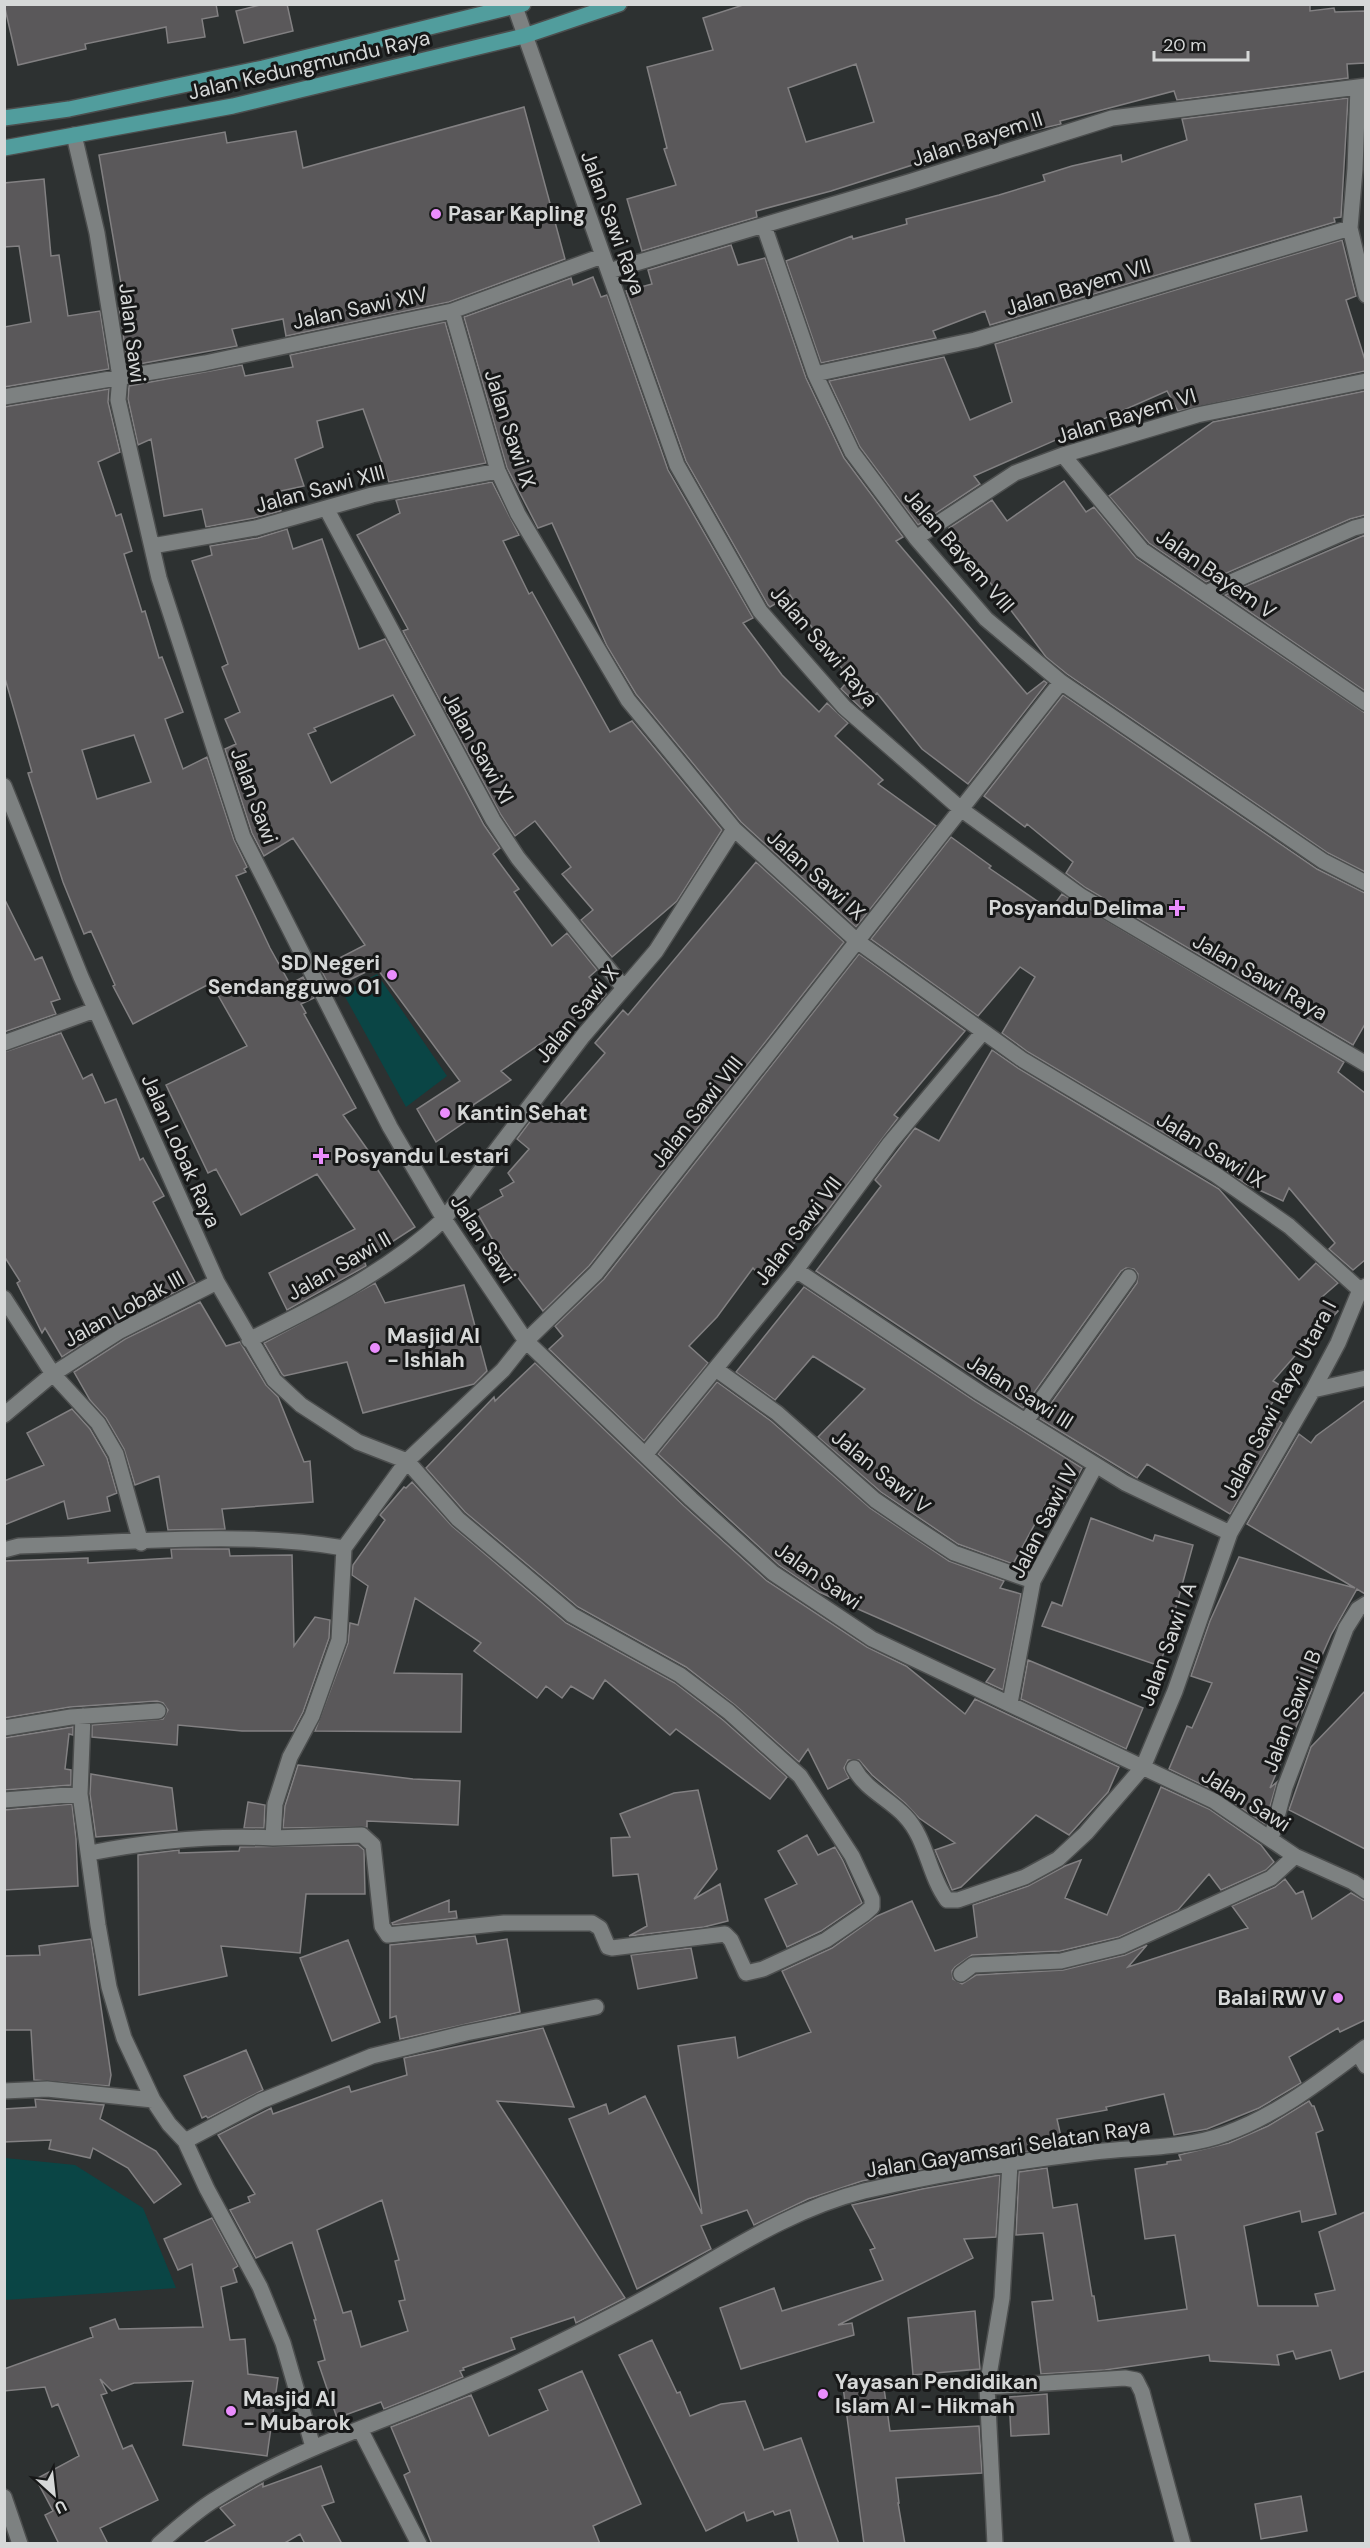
<svg xmlns="http://www.w3.org/2000/svg" width="1370" height="2548" font-family="'DM Sans',sans-serif">
  <style>
    .green { fill: #0a4545 }
    .building { fill: #5a585a; stroke: #828082; stroke-width: 1.5; fill-rule: evenodd }
    .lines { fill: none; stroke-linecap: round; stroke-linejoin: round }
    .minor-casing { stroke: #4c4e4e; stroke-width: 18 }
    .major-casing { stroke: #4c4e4e; stroke-width: 18 }
    .minor { stroke: #7d8181; stroke-width: 15 }
    .major { stroke: #519d9d; stroke-width: 15 }
    .poi-dot { fill: #ea8dfd; stroke: #171818; stroke-width: 2 }
    .labels { text-anchor: middle; stroke-width: 6; stroke-linejoin: round; paint-order: stroke }
    .street-label { font-size: 21px; fill: #d6d8d8; stroke: #171818 }
    .poi-label { font-size: 21px; font-weight: bold; fill: #d6d8d8; stroke: #171818; text-anchor: start }
  </style>
  <rect width="100%" height="100%" fill="#2d3131"/>
  <path class="green" d="M377 974 447 1076 406 1107 343 993Z
    M5 2158 75 2165 143 2208 176 2288 5 2300Z"/>
  <path class="building" d="M4 4H216L218 16 202 19 205 37 168 43 166 27 85 44 86 49 18 65Z
    M264 4H287L293 31 244 43 236 11Z
    M746 4H1310V11L1334 8 1335 12 1365 11V63L1347 64 1348 78 1177 100 1174 91 1060 121 1061 124 1000 138 999 134 949 150 950 155 924 165 922 162 831 191 756 211 757 217 642 251 627 199 676 185 664 149 667 148 647 67 713 50 703 18ZM856 64 874 122 806 142 788 88Z
    M1348 98 1341 217 1334 218 1335 222 990 325 985 311 933 331 936 338 821 363 786 261 852 236 853 239 907 224 906 219 999 195 1045 181 1043 175 1072 166 1121 155 1122 162 1187 140 1182 119Z
    M524 107 565 259 449 302 286 336 283 319 232 329 237 346 128 366 119 308 125 307 99 155 225 132 227 143 296 131 303 168Z
    M44 179 51 256 59 255 68 316 100 311 109 369 4 387V327L31 322 19 246 4 247V183Z
    M1342 240 1356 296 1346 300 1365 360V371L1178 411 1167 391 974 476 980 484 918 525 860 447 829 381 944 357 970 420 1012 402 995 344Z
    M731 245 738 265 765 258 806 378 844 458 903 537 896 541 1027 694 1044 681 1047 683 968 784 922 749 877 693 862 709 841 689 850 678 828 651 790 595 770 607 768 605 686 461 626 291 652 284 648 270Z
    M593 277 601 297 607 295 668 470 753 618 743 623 782 675 819 712 827 703 848 723 835 736 883 780 878 784 936 826 856 927 741 822 636 694 607 646 552 523 538 528 507 468 464 317 571 278 573 285Z
    M445 322 486 463 389 482 363 409 317 421 323 447 295 459 304 486 276 492 281 511 254 518 206 527 202 509 164 516 151 439 138 445 128 399 129 386 242 365 245 376 293 367 290 355Z
    M109 389 108 402 120 452 98 462 116 516 121 514 132 551 124 554 142 612 145 611 159 658 162 657 183 712 165 719 183 769 207 757 234 840 247 867 244 869 246 872 236 876 270 948 290 984 303 977 314 998 301 1004 306 1013 304 1014 356 1108 343 1115 372 1156 370 1158 415 1227 364 1260 366 1266 287 1310 269 1273 355 1229 317 1174 241 1215 216 1169 208 1173 166 1085 247 1046 211 983 133 1024 113 986 115 985 91 931 84 934 63 882 28 773 32 772 4 675V407ZM134 735 151 782 97 799 82 750Z
    M1365 391V515L1350 519 1206 582 1149 543 1109 496 1213 422Z
    M1064 481 1086 512 1094 507 1136 558 1365 713V872L1328 853 1067 674 1046 657 949 528 992 500 1007 521Z
    M492 482 519 535 503 541 529 594 532 592 610 732 632 721 722 830 677 901 612 957 581 920 593 910 562 874 571 867 535 821 515 836 501 815 403 631 408 629 357 535 400 513 396 500Z
    M287 529 293 549 322 539 359 649 385 639 484 825 500 848 493 854 519 889 514 892 552 946 567 933 597 970 589 977 606 994 598 1004 501 1071 511 1080 473 1105 478 1113 436 1142 417 1109 460 1081 376 967 331 989 320 968 365 945 293 838 264 856 252 833 225 749 236 744 225 719 240 712 222 667 228 664 192 561 212 555 210 546 258 538ZM393 695 415 735 331 783 308 734 316 731 314 728Z
    M1365 535V691L1225 595Z
    M1063 695 1317 869 1365 893V1024L1353 1045 1086 888 1066 873 1073 862 1027 824 1025 827 984 796Z
    M951 837 991 866 989 868 1046 907 1051 909 1062 894 1344 1062 1338 1072 1365 1093V1260L1353 1270 1329 1249 1335 1243 1289 1188 1283 1201 1246 1184 1221 1167 1028 1052 1002 1033 1035 977 1020 967 978 1016 871 939Z
    M756 862 844 942 589 1266 543 1311 504 1259 476 1211 503 1196 500 1190 514 1182 508 1173 529 1149 517 1139 540 1108 542 1106 552 1114 605 1053 595 1043 623 1010 628 1015Z
    M4 898 35 960 42 957 60 999 51 1002 56 1014 4 1032Z
    M859 954 965 1031 894 1115 898 1118 819 1222 758 1274 753 1268 717 1317 689 1346 708 1363 644 1441 549 1349 563 1336 555 1326 604 1279Z
    M61 1033 83 1079 92 1074 105 1103 116 1099 140 1160 143 1158 164 1196 153 1202 195 1282 116 1322 62 1357 45 1328 42 1333 17 1283 20 1281 4 1256V1052Z
    M992 1050 1018 1068 1219 1189 1299 1280 1316 1263 1338 1283 1322 1297 1338 1311 1316 1336 1314 1334 1273 1381 1283 1387 1266 1412 1282 1423 1230 1514 1147 1464 1137 1478 1040 1419 1137 1283 1138 1274 1134 1269 1126 1268 1121 1271 1023 1408 816 1271 881 1186 875 1180 915 1128 939 1141Z
    M375 1283 385 1303 464 1285 487 1371 474 1384 363 1413 347 1362 284 1376 282 1374 264 1343Z
    M804 1287 975 1401 1082 1468 1062 1506 1048 1500 1013 1564 958 1544 881 1492 818 1437 865 1389 813 1356 775 1400 736 1372Z
    M200 1302 226 1346 240 1342 266 1385 278 1397 304 1462 310 1461 313 1502 222 1509 225 1529 168 1530 159 1476 135 1485 124 1449 106 1418 90 1400 74 1372 125 1339Z
    M535 1363 684 1506 767 1581 867 1647 906 1666 965 1714 975 1699 1119 1767 1108 1792 1069 1835 1036 1815 961 1887 952 1890 935 1850 955 1843 919 1818 905 1803 872 1775 859 1760H848L844 1768 849 1778 828 1789 808 1749 799 1762 735 1705 686 1667 578 1607 465 1512 426 1468 494 1397 495 1401Z
    M717 1382 771 1421 870 1508 949 1561 1004 1581 1000 1588 1021 1594 1003 1690 986 1682 995 1669 819 1592 779 1565 658 1454Z
    M1365 1400V1594L1357 1589 1331 1635 1308 1687 1312 1689 1270 1788 1277 1782 1265 1824 1219 1793 1169 1769 1187 1726 1192 1728 1212 1683 1191 1676 1210 1621 1239 1557 1355 1588 1247 1524 1299 1434 1311 1443 1316 1436Z
    M72 1409 90 1429 107 1458 117 1493 107 1497 110 1511 68 1519 64 1501 4 1525V1481L44 1465 27 1433Z
    M412 1482 452 1526 566 1623 675 1683 723 1720 787 1777 770 1799 676 1729 670 1735 605 1680 593 1699 571 1686 562 1698 546 1686 537 1698 474 1651 481 1643 415 1598 394 1673 462 1674 461 1732 315 1731 348 1643 350 1623 358 1625 368 1586 352 1575 353 1565 385 1520 380 1515 404 1487 406 1488Z
    M1091 1518 1153 1541 1155 1535 1193 1545 1160 1666 1042 1626 1052 1602 1062 1606Z
    M171 1549H229L230 1556 292 1555 294 1646 315 1617 330 1620 329 1638 303 1712 293 1731H242L178 1725 177 1745 92 1737V1725L163 1719 168 1710 163 1703 157 1701 70 1707 4 1718V1561L88 1558V1563L172 1558Z
    M1028 1660 1143 1708 1126 1749 1021 1699Z
    M1365 1691V1849L1289 1810 1311 1747Z
    M73 1727V1735L69 1734 65 1769 71 1770V1785L4 1790V1738Z
    M298 1765 413 1779 460 1781 458 1825 367 1821V1827L283 1828 285 1806Z
    M91 1774 172 1788 177 1830 96 1837 90 1794Z
    M1161 1787 1209 1809 1261 1845 1274 1862 1266 1870 1221 1890 1209 1874 1178 1910 1119 1937 1060 1951 972 1955 955 1967 952 1971 953 1979 962 1984 976 1975 1063 1970 1125 1955 1147 1945 1128 1967 1248 1928 1232 1906 1275 1887 1285 1879 1296 1894 1303 1891 1312 1919 1351 1893 1365 1901V2020L1340 2032 1338 2028 1289 2057 1301 2083 1259 2108 1207 2129 1174 2135 1164 2094 1106 2107 1107 2110 1057 2119 1063 2146 947 2164 862 2181 808 2199 754 2225 747 2210 701 2226 711 2249 637 2289 569 2119 606 2104 609 2114 645 2096 702 2214 678 2046 735 2037 738 2058 811 2032 782 1971 832 1948 877 1916 912 1901 935 1951 977 1937 973 1905 1028 1886 1065 1866 1081 1860 1065 1898 1107 1915Z
    M698 1790 717 1869 694 1899 720 1884 728 1921 704 1927 629 1936 647 1926 638 1874 613 1876 611 1838 630 1837 620 1814 674 1793Z
    M248 1802 265 1805 264 1828H244Z
    M72 1804 76 1839 78 1886 4 1890V1810Z
    M807 1835 818 1855 835 1847 843 1861 862 1903 821 1931 787 1947 765 1899 797 1884 778 1851Z
    M358 1845 364 1850 365 1894H306L300 1953 221 1946 227 1976 139 1995 138 1855 179 1850V1853L239 1851 240 1847Z
    M449 1900V1912L456 1911 457 1918 393 1925 392 1923Z
    M475 1936 477 1944 507 1939 520 2012 400 2039 396 2016 390 2018V1945Z
    M91 1939 111 2075 109 2086 34 2080 31 2030H4V1956L40 1955 39 1946Z
    M348 1940 380 2022 332 2041 300 1958Z
    M691 1948 697 1978 638 1989 631 1955Z
    M543 2028 574 2107 497 2101 625 2298 576 2323 574 2317 511 2338 515 2349 463 2368 464 2370 460 2371 463 2377 434 2389 384 2409 381 2402 337 2418 318 2362 325 2360 314 2320H316L292 2242 256 2258 230 2210 250 2202 248 2197 255 2194 218 2135 271 2108 273 2114 349 2086 351 2092 407 2075 404 2058ZM382 2200 399 2260 395 2261 405 2300 399 2301 408 2331 361 2347 351 2311 343 2313 317 2230Z
    M246 2050 263 2090 208 2118 206 2116 202 2118 184 2076Z
    M35 2099 104 2105 100 2119 156 2151 181 2184 154 2203 128 2168 93 2148 90 2158 49 2149 51 2140 4 2142V2109L36 2107Z
    M1309 2101 1312 2106H1314L1323 2130 1316 2133 1336 2214 1302 2222 1300 2211 1244 2226 1258 2306H1318L1315 2294 1335 2290 1319 2232 1365 2212V2371L1340 2379 1331 2350 1296 2359 1293 2351 1277 2355 1279 2365 1210 2361 1209 2355 1105 2370 1041 2374 1032 2302 1053 2300 1043 2233 1016 2235 1019 2172 1047 2168 1053 2208 1077 2204 1092 2296H1094L1098 2321 1187 2309 1175 2235 1145 2239 1135 2169 1167 2164V2162L1181 2160 1179 2155 1229 2143 1268 2126Z
    M1000 2175 996 2237 964 2239 973 2258 838 2325 852 2323 854 2335 741 2369 720 2308 774 2288 782 2311 883 2280 870 2250 875 2248 852 2205 922 2189Z
    M212 2218 238 2266 233 2269 237 2282 221 2287 230 2340 245 2339 248 2374 278 2378 267 2456 183 2445 193 2381 134 2383 112 2391 100 2379 107 2393 101 2395 123 2449 132 2445 158 2500 100 2528 108 2544H59L45 2515 53 2511 36 2479 79 2456 58 2404 52 2407 45 2387 4 2391V2369L93 2337 90 2328 115 2319 119 2329 203 2327 192 2264 178 2270 164 2239Z
    M975 2311 980 2369 913 2375 908 2318Z
    M652 2340 677 2393 680 2392 690 2416 721 2404 745 2401 764 2450 801 2438 839 2544H799L790 2510 775 2515 773 2511 747 2521 744 2512 706 2531 619 2355Z
    M582 2371 641 2504 593 2526 600 2544H432L404 2475 410 2472 391 2427 471 2395 489 2436 548 2410 539 2390Z
    M883 2381 890 2431 979 2426 982 2473 896 2478 899 2503H898L905 2544H864L843 2387Z
    M1047 2394 1049 2434 1011 2436 1009 2397Z
    M321 2466 334 2502 322 2506 342 2544H305L300 2534 283 2544H202L235 2525 220 2508 221 2507 263 2483V2487Z
    M1301 2496 1307 2531 1261 2539 1255 2504Z"/>
  <g class="lines">
    <defs>
      <path id="minor" d="M514 4 677 465 760 611 844 707 962 810 1081 896 1366 1064
        M1358 87 1355 169 1350 228 1366 295
        M74 135 97 233 120 377 118 400 159 578 243 837 390 1127 444 1219 526 1341 691 1499 773 1573 872 1639 1214 1801 1295 1856 1353 1882 1366 1891
        M764 226 815 374 852 452 916 538 986 619 1061 682 1323 861 1366 883
        M609 271 909 182 1112 118 1366 86
        M452 311 498 471 518 514 628 700 734 829 857 941 1023 1060 1216 1175 1289 1226 1360 1290
        M815 374 975 340 1350 228
        M4 397 205 363 452 311 602 256
        M1063 455 1142 550 1366 703
        M326 508 493 820 518 858 624 988
        M916 538 1015 473 1063 455 1197 415 1366 381
        M152 546 256 528 372 495 498 471
        M1206 593 1354 528 1366 525
        M4 786 81 977 217 1282 274 1380 301 1405 358 1442 407 1461 458 1519 572 1615 680 1675 729 1712 800 1776 852 1856 872 1899V1907L864 1914 826 1940 763 1969 746 1973 731 1940 725 1934 612 1948 608 1947 600 1928 592 1923H504L388 1935 382 1926 373 1845 362 1835 273 1838
        M4 1043 95 1010
        M796 1270 980 1393 1125 1483 1230 1533
        M4 1298 53 1374 98 1423 116 1454 141 1543
        M249 1340C317 1306 388 1272 444 1219L583 1036 656 951 734 829
        M717 1370 777 1413 875 1500 916 1528 954 1553 1033 1581
        M1313 1390 1366 1378
        M4 1415 53 1374 120 1331 217 1282
        M1026 1421 1129 1277
        M645 1455 796 1270 890 1143 983 1032
        M344 1548 407 1461 503 1370 526 1341 596 1273 1061 682
        M4 1550 19 1546C125 1543 241 1530 344 1548
        M1010 1703 1033 1581 1096 1465
        M4 1728 71 1717 158 1711
        M854 1768C866 1790 888 1798 905 1816 927 1839 928 1874 947 1900H958L1025 1877 1058 1859 1086 1833 1143 1767 1175 1691 1230 1533 1313 1390 1338 1343 1360 1290 1366 1286
        M80 1794 83 1716
        M4 1800 80 1794 98 1925 109 1987 124 2038 153 2100 169 2124 185 2141 207 2189 260 2287 283 2343 313 2447
        M1271 1839 1285 1787 1346 1628 1358 1609 1366 1604
        M90 1853C150 1841 212 1835 273 1838L275 1804 290 1757 312 1716 339 1640 344 1548
        M961 1974 973 1965 1061 1961 1122 1946 1271 1878 1295 1856
        M1358 2053 1366 2066
        M4 2091 47 2089 153 2100
        M185 2141 261 2101 372 2056 466 2033 596 2007
        M987 2387 1125 2378 1136 2380 1142 2392 1183 2544
        M360 2429 419 2544
        M4 2497 20 2544
        M159 2544C176 2529 193 2514 211 2502 305 2441 414 2413 513 2365 565 2340 618 2314 667 2286 731 2250 792 2209 864 2191 938 2174 1018 2161 1094 2152 1136 2147 1185 2149 1225 2134 1278 2115 1322 2080 1366 2047
        M995 2544 987 2387 1002 2298 1010 2164"/>
      <path id="major" d="M4 118 69 109 263 68 523 4
        M4 148 233 106 524 36 619 4"/>
    </defs>
    <use href="#minor" class="minor-casing"/>
    <use href="#major" class="major-casing"/>
    <use href="#minor" class="minor"/>
    <use href="#major" class="major"/>
  </g>
  <g class="poi-dot">
    <circle cx="436" cy="214" r="6"/>
    <path d="M1174 899h6v6h6v6h-6v6h-6v-6h-6v-6h6z"/>
    <circle cx="392" cy="975" r="6"/>
    <circle cx="445" cy="1113" r="6"/>
    <path d="M318 1147h6v6h6v6h-6v6h-6v-6h-6v-6h6z"/>
    <circle cx="375" cy="1348" r="6"/>
    <circle cx="1338" cy="1998" r="6"/>
    <circle cx="823" cy="2394" r="6"/>
    <circle cx="231" cy="2411" r="6"/>
  </g>
  <g class="labels">
    <g class="street-label">
      <text transform="translate(309 65) rotate(-13)" y="7">Jalan Kedungmundu Raya</text>
      <text transform="translate(977 139) rotate(-18)" y="7">Jalan Bayem II</text>
      <text transform="translate(613 223) rotate(70)" y="7">Jalan Sawi Raya</text>
      <text transform="translate(1078 287) rotate(-17)" y="7">Jalan Bayem VII</text>
      <text transform="translate(360 308) rotate(-12)" y="7">Jalan Sawi XIV</text>
      <text transform="translate(132 333) rotate(83)" y="7">Jalan Sawi</text>
      <text transform="translate(1126 416) rotate(-17)" y="7">Jalan Bayem VI</text>
      <text transform="translate(510 429) rotate(72)" y="7">Jalan Sawi IX</text>
      <text transform="translate(320 489) rotate(-15)" y="7">Jalan Sawi XIII</text>
      <text transform="translate(959 551) rotate(49)" y="7">Jalan Bayem VIII</text>
      <text transform="translate(1216 574) rotate(35)" y="7">Jalan Bayem V</text>
      <text transform="translate(824 646) rotate(49)" y="7">Jalan Sawi Raya</text>
      <text transform="translate(478 748) rotate(61)" y="7">Jalan Sawi XI</text>
      <text transform="translate(254 796) rotate(70)" y="7">Jalan Sawi</text>
      <text transform="translate(816 875) rotate(42)" y="7">Jalan Sawi IX</text>
      <text transform="translate(1260 977) rotate(30)" y="7">Jalan Sawi Raya</text>
      <text transform="translate(577 1014) rotate(-51)" y="7">Jalan Sawi X</text>
      <text transform="translate(697 1112) rotate(-52)" y="7">Jalan Sawi VIII</text>
      <text transform="translate(1211 1150) rotate(32)" y="7">Jalan Sawi IX</text>
      <text transform="translate(181 1151) rotate(66)" y="7">Jalan Lobak Raya</text>
      <text transform="translate(798 1231) rotate(-53)" y="7">Jalan Sawi VII</text>
      <text transform="translate(483 1239) rotate(57)" y="7">Jalan Sawi</text>
      <text transform="translate(339 1266) rotate(-30)" y="7">Jalan Sawi II</text>
      <text transform="translate(124 1309) rotate(-29)" y="7">Jalan Lobak III</text>
      <text transform="translate(1020 1392) rotate(32)" y="7">Jalan Sawi III</text>
      <text transform="translate(1279 1399) rotate(-62)" y="7">Jalan Sawi Raya Utara I</text>
      <text transform="translate(881 1472) rotate(39)" y="7">Jalan Sawi V</text>
      <text transform="translate(1044 1521) rotate(-63)" y="7">Jalan Sawi IV</text>
      <text transform="translate(818 1576) rotate(35)" y="7">Jalan Sawi</text>
      <text transform="translate(1168 1644) rotate(-70)" y="7">Jalan Sawi I A</text>
      <text transform="translate(1292 1711) rotate(-69)" y="7">Jalan Sawi I B</text>
      <text transform="translate(1246 1800) rotate(32)" y="7">Jalan Sawi</text>
      <text transform="translate(1008 2148) rotate(-9)" y="7">Jalan Gayamsari Selatan Raya</text>
    </g>
    <g class="poi-label">
      <text x="448" y="221">Pasar Kapling</text>
      <text x="1164" y="915" text-anchor="end">Posyandu Delima</text>
      <text x="380" y="970" text-anchor="end">SD Negeri<tspan x="380" dy="24">Sendangguwo 01</tspan></text>
      <text x="457" y="1120">Kantin Sehat</text>
      <text x="334" y="1163">Posyandu Lestari</text>
      <text x="387" y="1343">Masjid Al<tspan x="387" dy="24">- Ishlah</tspan></text>
      <text x="1326" y="2005" text-anchor="end">Balai RW V</text>
      <text x="835" y="2389">Yayasan Pendidikan<tspan x="835" dy="24">Islam Al - Hikmah</tspan></text>
      <text x="243" y="2406">Masjid Al<tspan x="243" dy="24">- Mubarok</tspan></text>
    </g>
  </g>
  <rect width="1370" height="2548" fill="none" stroke="#d6d8d8" stroke-width="12"/>
  <g transform="translate(54 2494) rotate(153)" stroke="#171818" stroke-width="4.5" paint-order="stroke">
  <path d="M0-4.5L10 22L0 15L-10 22Z" fill="#d6d8d8"/>
  <text y="-9" font-size="16" font-weight="bold" text-anchor="middle" fill="#d6d8d8">U</text>
  </g>
  <path d="M1154 51v9h94v-9" fill="none" stroke="#d6d8d8" stroke-width="3"/>
  <text x="1163" y="51" font-size="18" fill="#d6d8d8" stroke="#171818" stroke-width="4.5" paint-order="stroke">20 m</text>
</svg>
